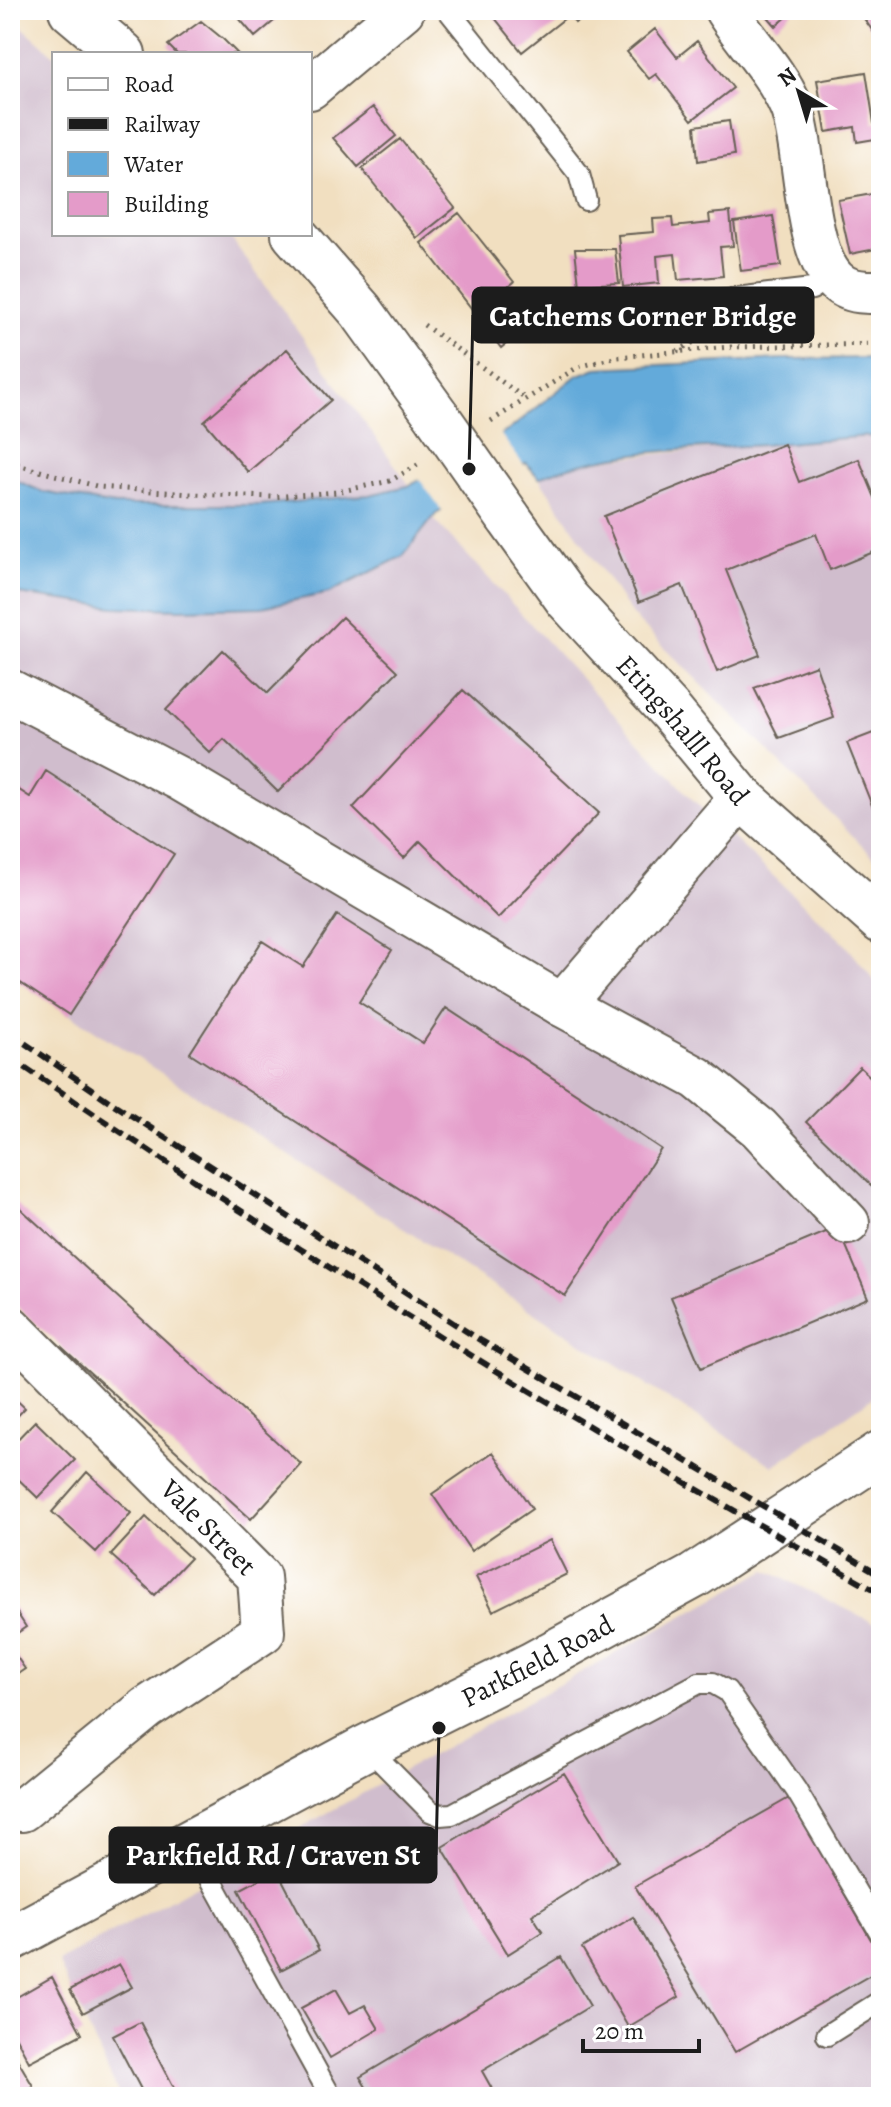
<svg xmlns="http://www.w3.org/2000/svg" width="891" height="2107" font-family="Alegreya,serif">
  <style>
    .industrial { fill: #d0bdcd }
    .water { fill: #63aada; stroke: #40637b; stroke-width: 2 }
    .pier { fill: #f1dfc0 }
    .building { fill: #e49bc9 }
    .lines { fill: none; stroke-linecap: round; stroke-linejoin: round }
    .lane-casing { stroke: #676055; stroke-width: 24 }
    .street-casing { stroke: #676055; stroke-width: 46 }
    .primary-casing { stroke: #676055; stroke-width: 48 }
    .path { stroke: #676055; stroke-width: 5; stroke-dasharray: 2 6; stroke-linecap: butt }
    .lane { stroke: #fff; stroke-width: 20 }
    .street { stroke: #fff; stroke-width: 42 }
    .primary { stroke: #fff; stroke-width: 44 }
    .rail { stroke: #1c1c1c; stroke-width: 6; stroke-dasharray: 12 6; stroke-linecap: butt }
    .primary-bridge-casing { stroke: #676055; stroke-width: 48; stroke-linecap: butt }
    .primary-bridge { stroke: #fff; stroke-width: 44 }
    .labels { text-anchor: middle; stroke-width: 7; stroke-linejoin: round; paint-order: stroke }
    .street-label { font-size: 28px; fill: #1c1c1c; stroke: #fff }
    .leader { fill: none; stroke: #1c1c1c; stroke-width: 3 }
    .callout-dot { fill: #1c1c1c; stroke: #fff; stroke-width: 3 }
    .callout { fill: #1c1c1c; stroke: #1c1c1c; stroke-width: 3 }
    .callout-label { font-size: 30px; text-anchor: middle; font-weight: bold; fill: #fff }
  </style>
  <rect width="100%" height="100%" fill="#fff"/>
  <filter id="ink" filterUnits="userSpaceOnUse"><feTurbulence type="fractalNoise" baseFrequency=".0125" numOctaves="2"/><feDisplacementMap in="SourceGraphic" scale="16" xChannelSelector="R" yChannelSelector="G"/><feConvolveMatrix kernelMatrix="1 2 1 2 8 2 1 2 1" color-interpolation-filters="sRGB"/></filter>
  <filter id="wash" filterUnits="userSpaceOnUse"><feTurbulence type="fractalNoise" baseFrequency=".006" numOctaves="4" result="noise"/><feDisplacementMap in="SourceGraphic" scale="32" xChannelSelector="R" yChannelSelector="G"/><feGaussianBlur stdDeviation="1.8" result="paint"/><feColorMatrix in="noise" values="0 0 0 0 0 0 0 0 0 0 0 0 0 0 0 0 0 1.4 0 .05"/><feComposite in="paint" operator="in"/></filter>
  <g filter="url(#wash)">
    <rect width="100%" height="100%" fill="#f1dfc0"/>
    <path class="industrial" d="M10 16 54 55V234H228L434 519 693 800 846 945 881 989V1392L773 1466 10 976Z
      M881 436V864L632 615 539 478 564 467 617 458 825 438Z
      M766 1570 881 1626V2097H120L58 1962Z"/>
    <path class="water" d="M881 358V436C842 437 803 442 764 445 698 449 598 450 539 478L526 463 436 514 403 556 329 593 262 607 180 609 114 607 10 593V478L43 492 115 505H260L369 495 408 486 509 430 576 376 596 368 784 359Z"/>
    <path class="pier" d="M498 431 526 468 444 514 417 476Z"/>
    <g id="blocks">
      <path class="building" d="M232 10H287L255 37Z
        M494 10H591L575 23 569 15 522 52 491 13Z
        M762 10H795L776 26Z
        M858 10H881V39L879 40Z
        M201 21 223 39 238 54H177L168 45Z
        M655 29 677 57 697 41 733 88 692 120 656 74 649 79 627 52Z
        M866 72 874 123 881 122V138L857 142 855 127 826 132 817 80Z
        M373 107 396 136 358 167 333 138Z
        M729 121 734 155 698 161 695 126Z
        M400 139 455 208 417 238 362 169Z
        M878 193 881 209V248L850 254 838 200Z
        M730 212 733 246 720 247 723 276 678 280 675 254 657 256 659 283 623 287 618 235 654 232 653 219 672 218 673 227 710 223 709 214Z
        M459 213 514 282 475 313 421 243Z
        M773 216 781 266 741 271 734 222Z
        M575 249H615L619 283 579 285Z
        M518 288 540 316 501 348 479 319Z
        M287 349 331 400 248 472 204 421Z
        M784 444 799 482 859 459 881 512V549L830 570 816 534 726 570 760 655 717 672 682 585 639 602 604 516Z
        M342 617 398 671 278 792 224 739 210 753 166 710 223 650 268 693Z
        M816 665 834 718 779 738 754 688Z
        M463 690 599 813 498 918 420 841 404 858 353 808Z
        M881 730V828L847 743Z
        M46 771 174 854 69 1015 10 976V784L30 797Z
        M337 915 392 950 359 1002 423 1043 446 1008 661 1149 565 1296 190 1053 262 941 303 967Z
        M860 1067 881 1087V1195L806 1122Z
        M10 1199 301 1464 251 1519 10 1300Z
        M838 1227 868 1298 701 1368 671 1297Z
        M10 1394 25 1408 10 1424Z
        M35 1421 75 1460 38 1498 10 1471V1447Z
        M493 1452 532 1509 471 1551 432 1494Z
        M87 1472 131 1513 96 1552 52 1512Z
        M146 1517 190 1558 155 1595 111 1555Z
        M550 1540 567 1574 493 1611 476 1577Z
        M10 1602 26 1627 10 1638Z
        M10 1647 25 1669 10 1679Z
        M564 1773 618 1861 532 1915 543 1932 508 1954 442 1847Z
        M789 1798 881 1957V1969L735 2052 635 1886Z
        M277 1870 319 1950 281 1970 239 1890Z
        M633 1917 679 1997 628 2027 582 1948Z
        M561 1957 590 2006 482 2071 496 2096 372 2097 360 2077Z
        M119 1964 132 1987 83 2013 70 1990Z
        M52 1977 82 2034 29 2062 10 2026V2001Z
        M336 1989 350 2013 365 2005 379 2029 330 2058 301 2008Z
        M140 2022 179 2097H145L113 2036Z
        M10 2047 33 2086 14 2097H10Z"/>
    </g>
  </g>
  <g filter="url(#ink)">
    <use href="#blocks" fill-opacity="0" stroke="#676055" stroke-width="2"/>
    <g class="lines">
      <defs>
        <path id="lane" d="M448 10 579 174 586 200
          M599 314 812 289 831 276
          M367 1747 430 1811 440 1815 452 1814 699 1683H713L727 1691 796 1790 881 1934
          M191 1843 331 2097
          M827 2035 881 2001"/>
        <g id="street">
          <path d="M726 10C747 43 776 71 791 107 808 149 802 267 845 287 857 293 868 292 881 292"/>
          <path d="M310 88 403 10"/>
          <path d="M10 691 178 778 562 1005 697 1078 759 1128 848 1223"/>
          <path d="M562 1005 741 797"/>
          <path id="s1" d="M10 1327 259 1577 263 1632 147 1708 22 1810"/>
        </g>
        <g id="primary">
          <path d="M71 10 123 54"/>
          <path d="M294 234 361 311 437 416"/>
          <path id="s2" d="M508 517 567 599 670 711 741 797 881 921"/>
          <path id="s3" d="M10 1939 367 1747 531 1665 694 1576 881 1453"/>
        </g>
      </defs>
      <use href="#lane" class="lane-casing"/>
      <use href="#street" class="street-casing"/>
      <use href="#primary" class="primary-casing"/>
      <path class="path" d="M424 325 527 400
        M677 351 711 333
        M491 421 578 367 618 357 730 347 881 344
        M10 460 21 466 100 487 190 494 272 497 337 492 390 481 421 463"/>
      <use href="#lane" class="lane"/>
      <use href="#street" class="street"/>
      <use href="#primary" class="primary"/>
      <path class="rail" d="M10 1033 112 1103 480 1340 881 1575
        M10 1057C291 1250 582 1428 881 1593"/>
      <defs>
        <path id="primary-bridge" d="M437 416 508 517"/>
      </defs>
      <use href="#primary-bridge" class="primary-bridge-casing"/>
      <use href="#primary-bridge" class="primary-bridge"/>
    </g>
  </g>
  <g class="labels">
    <g class="street-label">
      <text dy="10" stroke="none"><textPath href="#s2" startOffset="276">Etingshalll Road</textPath></text>
      <text dy="10" stroke="none"><textPath href="#s1" startOffset="282">Vale Street</textPath></text>
      <text dy="10" stroke="none"><textPath href="#s3" startOffset="596">Parkfield Road</textPath></text>
    </g>
  </g>
  <path class="leader" d="M469 469L473 315M439 1728L436 1855"/>
  <g class="callout-dot">
    <circle cx="469" cy="469" r="8"/>
    <circle cx="439" cy="1728" r="8"/>
  </g>
  <g class="callout">
    <rect x="473" y="288" width="340" height="54" rx="8"/>
    <rect x="110" y="1828" width="326" height="54" rx="8"/>
  </g>
  <g class="callout-label">
    <text x="643" y="326">Catchems Corner Bridge</text>
    <text x="273" y="1865">Parkfield Rd / Craven St</text>
  </g>
  <rect width="891" height="2107" fill="none" stroke="#fff" stroke-width="40"/>
  <rect x="52" y="52" width="260" height="184" fill="#ffffff" stroke="#a4a4a4" stroke-width="2"/>
  <rect x="68" y="78" width="40" height="12" fill="#ffffff" stroke="#a4a4a4" stroke-width="2"/>
  <text x="124" y="92" font-size="24" fill="#1c1c1c">Road</text>
  <rect x="68" y="118" width="40" height="12" fill="#1c1c1c" stroke="#a4a4a4" stroke-width="2"/>
  <text x="124" y="132" font-size="24" fill="#1c1c1c">Railway</text>
  <rect x="68" y="152" width="40" height="24" fill="#63aada" stroke="#a4a4a4" stroke-width="2"/>
  <text x="124" y="172" font-size="24" fill="#1c1c1c">Water</text>
  <rect x="68" y="192" width="40" height="24" fill="#e49bc9" stroke="#a4a4a4" stroke-width="2"/>
  <text x="124" y="212" font-size="24" fill="#1c1c1c">Building</text>
  <g transform="translate(799 92) rotate(322)" stroke="#ffffff" stroke-width="6" paint-order="stroke">
  <path d="M0-6L14 30L0 20L-14 30Z" fill="#1c1c1c"/>
  <text y="-12" font-size="22" font-weight="bold" text-anchor="middle" fill="#1c1c1c">N</text>
  </g>
  <path d="M583 2039v12h116v-12" fill="none" stroke="#1c1c1c" stroke-width="4"/>
  <text x="595" y="2039" font-size="24" fill="#1c1c1c" stroke="#ffffff" stroke-width="6" paint-order="stroke">20 m</text>
</svg>
